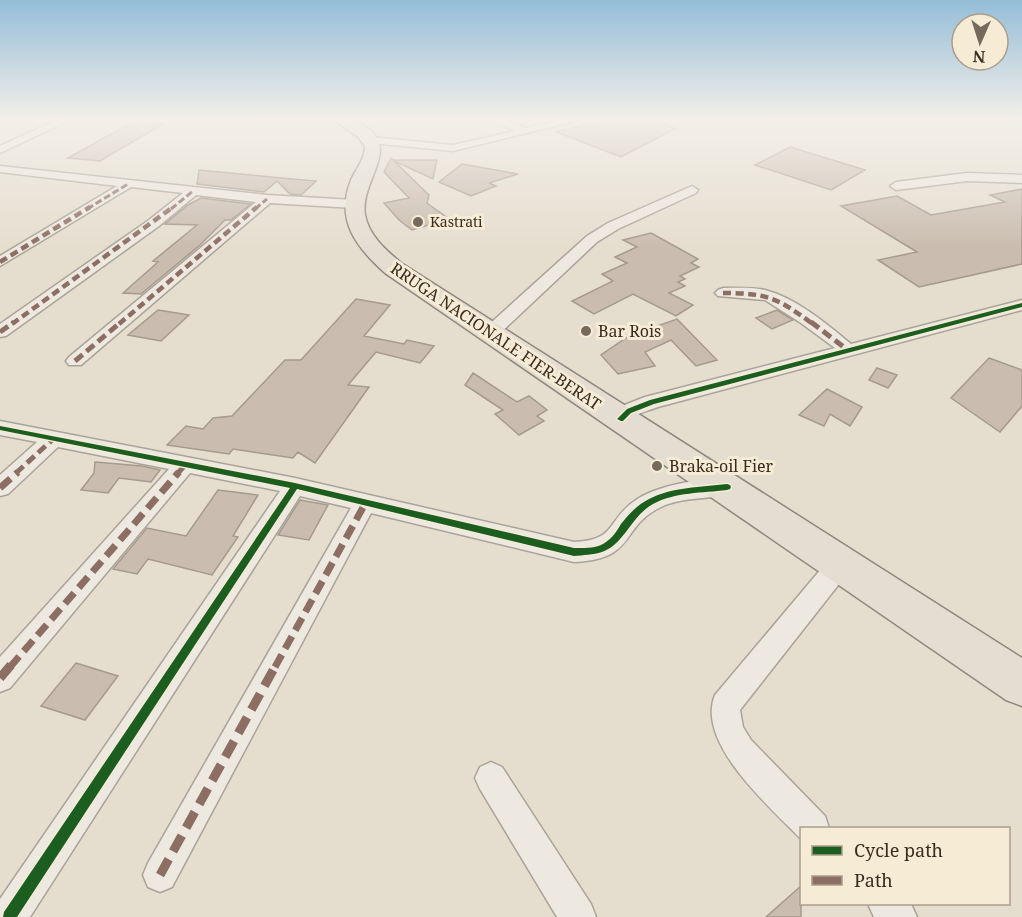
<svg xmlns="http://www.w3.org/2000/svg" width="1022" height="917" font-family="'Noto Serif',serif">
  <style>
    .building { fill: #cabcaf; stroke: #a6998e; stroke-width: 1.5 }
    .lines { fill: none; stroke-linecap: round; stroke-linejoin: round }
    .minor-casing { stroke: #aaa397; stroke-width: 3 }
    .primary-casing { stroke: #90887e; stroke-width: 3 }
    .minor { fill: #ede8e0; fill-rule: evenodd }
    .primary { fill: #e4ded2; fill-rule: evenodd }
    .quiet-far4 { stroke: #8d6e63; stroke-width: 3; stroke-dasharray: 7 3; stroke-linecap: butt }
    .quiet-far3 { stroke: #8d6e63; stroke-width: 4.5; stroke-dasharray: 8 4.5; stroke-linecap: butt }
    .quiet-far2 { stroke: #8d6e63; stroke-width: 5; stroke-dasharray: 10 5; stroke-linecap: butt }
    .quiet-far1 { stroke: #8d6e63; stroke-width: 7; stroke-dasharray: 14 7; stroke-linecap: butt }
    .quiet { stroke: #8d6e63; stroke-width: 9; stroke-dasharray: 18 9; stroke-linecap: butt }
    .cycleway-casing { stroke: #f6ebd5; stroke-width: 3 }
    .cycleway { fill: #1b5e20; fill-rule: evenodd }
    .poi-dot { fill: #766a5d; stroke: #f6ebd5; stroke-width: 2 }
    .labels { text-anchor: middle; stroke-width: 6; stroke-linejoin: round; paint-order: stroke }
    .far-poi-label { font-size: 14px; fill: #3a2b1f; stroke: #f6ebd5; text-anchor: start }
    .poi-label { font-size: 16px; fill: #3a2b1f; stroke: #f6ebd5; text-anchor: start }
    .street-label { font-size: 16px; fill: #3a2b1f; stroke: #f6ebd5 }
  </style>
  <rect width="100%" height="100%" fill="#e5decf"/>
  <path class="building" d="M642 119H659L675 129 621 157 556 132 588 124Z
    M133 122 163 124 100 161 68 158Z
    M790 147 865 170 831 190 755 165Z
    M391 158 393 160H437L433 179 394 161 429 195 427 203 449 219 412 230 399 220 384 203 409 198 384 172Z
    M462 164 518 174 489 183 496 186 471 196 439 182Z
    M199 170 281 178 316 181 301 195 290 194 277 181 264 192 197 184Z
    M1022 189V264L919 287 878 260 917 252 841 206 897 196 931 215 1005 202 990 195Z
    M201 198 251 204 231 220H225L200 245 141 294 123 293 158 262 153 261 197 225 165 224 188 205Z
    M651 233 698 259 691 263 699 267 680 276 685 279 678 282 685 286 669 293 693 305 676 316 633 294 594 314 572 301 613 281 602 274 627 263 615 257 637 247 623 240Z
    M356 299 390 305 364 336 404 344 407 340 434 346 420 363 376 352 348 385 369 387 315 463 298 452 293 458 233 449 229 454 167 445 186 426 203 429 213 418 232 416 285 360H301Z
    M158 310 189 315 161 341 128 335Z
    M777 310 793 320 772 329 756 318Z
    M677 319 717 360 696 366 671 340 645 352 655 366 618 374 601 355 629 336Z
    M989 358 1022 370V406L1000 432 951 398Z
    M877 368 897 375 888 388 869 380Z
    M473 373 517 402 529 396 547 410 537 416 544 421 519 435 495 414 503 410 465 385Z
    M827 389 862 407 850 426 830 414 824 426 799 415Z
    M95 462 142 466 160 470 151 482 119 478 108 493 81 490 94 473Z
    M218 490 258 495 233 536 238 537 212 575 148 559 137 574 113 569 147 528 186 536Z
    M300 500 328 505 309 540 278 535Z
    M76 663 118 676 85 720 41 706Z
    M801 886V917H766Z"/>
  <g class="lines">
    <defs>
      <path id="minor" d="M59 119H72L0 153V146Z
        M491 119H504L525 128 565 119H584L453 151 371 143 366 140 371 137 453 145 514 131Z
        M0 166 267 195 354 200 360 204 354 208 270 203 81 365H69L66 361 69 357 256 202 196 195 159 226 6 336 0 337V324L149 220 183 193 131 187 0 266V256L117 186 0 172Z
        M967 173 1022 175V183L967 181 896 190 890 186 896 182Z
        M692 186 698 190 696 193 618 229 597 242 496 337H484L482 333 484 329 587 236 608 223Z
        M723 288C737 288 751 287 765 290 796 298 827 324 851 344L1022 300V310L658 407C651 410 641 412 635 416 627 422 625 427 614 424L611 419 622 406 645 397 835 348 801 323 765 300 718 296 715 293 718 290Z
        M0 421 295 478 574 542C618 540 606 520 636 500 655 486 712 474 735 481L738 487 735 493C711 500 684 496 661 507 619 527 638 559 574 562L371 513 172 887 160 892 148 887 143 875 148 863 351 508 300 496 30 917H0V899L280 491 190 473 10 688 0 692V657L169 469 58 447 8 494 0 496V475L37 442 0 435Z
        M841 553 850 556 853 563 850 570 740 710 743 727 751 740 825 816 829 828H802V840C771 808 695 743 715 695L832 556Z
        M491 762 502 767 591 904 596 917H557L480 789 475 778 480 767Z
        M868 904H911L917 917H874Z"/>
      <path id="primary" d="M333 119C349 119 360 120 372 132 395 154 360 184 365 215 369 236 386 250 401 263L1022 658V706L1006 700 385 273C356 247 335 220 351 180 356 169 365 159 365 146L358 137Z"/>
    </defs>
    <use href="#minor" class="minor-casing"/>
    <use href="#primary" class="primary-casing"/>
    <use href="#minor" class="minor"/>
    <use href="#primary" class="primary"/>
    <path class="quiet-far4" d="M87 209 128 184
      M171 209 193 191
      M255 209 267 199"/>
    <path class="quiet-far3" d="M0 262 90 207
      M723 293C768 293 777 298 813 324
      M12 324 173 207
      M119 324 257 207"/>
    <path class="quiet-far2" d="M811 322 849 351
      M0 332 14 322
      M75 361 121 322
      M16 473 52 440
      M178 473 186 464"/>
    <path class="quiet-far1" d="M0 488 18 472
      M10 667 179 472
      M275 667 366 502"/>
    <path class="quiet" d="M0 678 11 665
      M160 875 276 665"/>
    <defs>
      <path id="cycleway" d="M1022 303V307L654 404 631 413 623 421H621L617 419 627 409 650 400Z
        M0 426 295 483 574 548C585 548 597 549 606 542 612 538 617 531 621 524 629 514 637 505 649 499 672 487 701 487 727 484L730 485 731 487 730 489 727 490C703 493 675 492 653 504 631 516 624 545 602 552 593 555 583 555 574 556L297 489 17 917H3L4 912 290 488 0 430Z"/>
    </defs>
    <use href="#cycleway" class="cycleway-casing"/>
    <use href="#cycleway" class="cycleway"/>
  </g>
  <linearGradient id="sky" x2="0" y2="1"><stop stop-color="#95bdd8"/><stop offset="0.48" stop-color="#f3f0e9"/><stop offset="1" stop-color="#f3f0e9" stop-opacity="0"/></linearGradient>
  <rect width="1022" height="248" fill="url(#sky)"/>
  <g class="poi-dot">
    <circle cx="418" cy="222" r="6"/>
    <circle cx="586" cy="331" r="6"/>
    <circle cx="657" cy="466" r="6"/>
  </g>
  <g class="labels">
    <g class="far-poi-label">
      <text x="430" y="227">Kastrati</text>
    </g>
    <g class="poi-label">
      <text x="598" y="337">Bar Rois</text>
      <text x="669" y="472">Braka-oil Fier</text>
    </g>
    <g class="street-label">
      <text transform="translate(496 336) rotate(34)" y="6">RRUGA NACIONALE FIER-BERAT</text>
    </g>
  </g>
  <rect x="800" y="827" width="210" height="78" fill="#f6ebd5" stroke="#ab9e8c" stroke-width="1.5"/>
  <rect x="812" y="846" width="30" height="9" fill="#1b5e20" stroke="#ab9e8c" stroke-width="1.5"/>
  <text x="854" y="857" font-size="18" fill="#3a2b1f">Cycle path</text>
  <rect x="812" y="876" width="30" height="9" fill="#8d6e63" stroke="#ab9e8c" stroke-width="1.5"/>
  <text x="854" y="887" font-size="18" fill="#3a2b1f">Path</text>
  <g transform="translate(980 42) rotate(183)"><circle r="28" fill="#f6ebd5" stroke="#ab9e8c" stroke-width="1.5"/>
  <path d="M0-4.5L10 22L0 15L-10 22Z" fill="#766a5d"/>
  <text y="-9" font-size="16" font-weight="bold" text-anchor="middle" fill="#3a2b1f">N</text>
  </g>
</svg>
